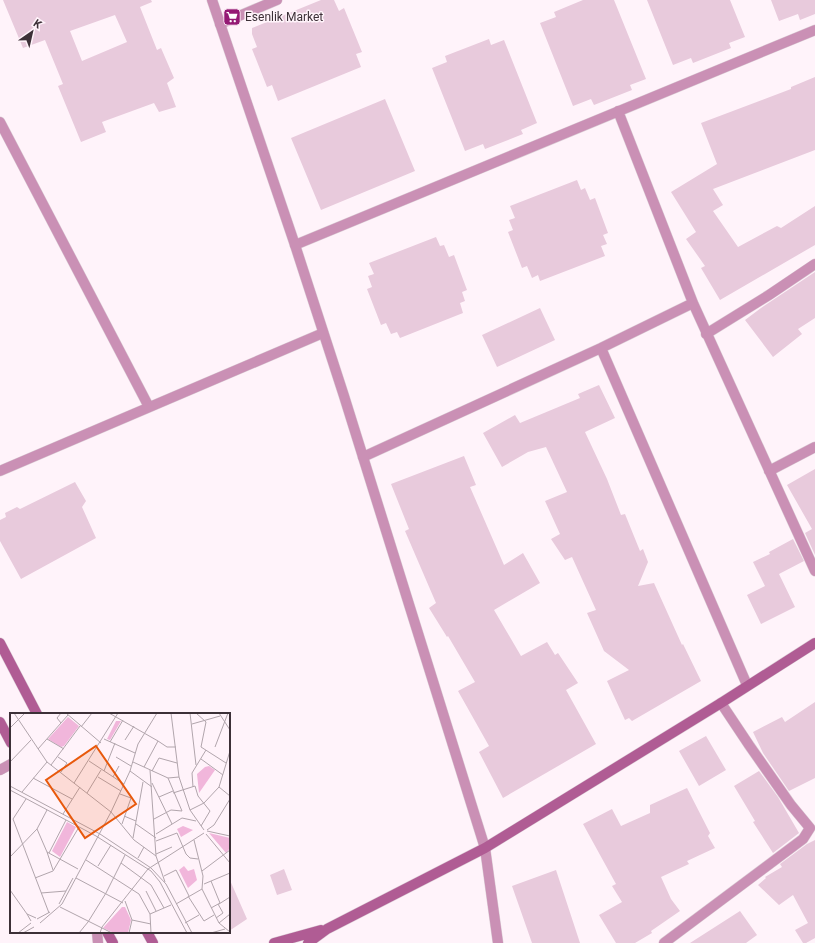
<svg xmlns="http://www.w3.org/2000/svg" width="815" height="943" font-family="Roboto,sans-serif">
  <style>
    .building { fill: #e8cadc; fill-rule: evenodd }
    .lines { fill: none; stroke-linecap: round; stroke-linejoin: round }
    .minor-casing { stroke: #dcd0d7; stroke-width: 11 }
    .tertiary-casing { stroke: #dcd0d7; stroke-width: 11 }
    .secondary-casing { stroke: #dcd0d7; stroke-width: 11 }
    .minor { stroke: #ca90b5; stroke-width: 10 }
    .tertiary { stroke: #ca90b5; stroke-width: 10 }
    .secondary { stroke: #b05c94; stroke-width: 10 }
    .labels { text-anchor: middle; stroke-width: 3; stroke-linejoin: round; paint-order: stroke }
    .poi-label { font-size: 12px; fill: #3c3037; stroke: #fff3fa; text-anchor: start }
    .inset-road { fill: none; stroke: #b1a5ac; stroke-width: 1 }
    .view { fill: #e8590c; fill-opacity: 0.15; stroke: #e8590c; stroke-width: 2 }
    .inset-edge { fill: none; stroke: #3c3037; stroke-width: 2 }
  </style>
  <rect width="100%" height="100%" fill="#fff3fa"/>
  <path class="building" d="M3 0H151L152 2 140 7 157 50 161 48 174 78 167 83 176 107 159 112 154 103 102 122 106 132 81 142 58 86 63 84 45 40 23 48ZM115 15 127 42 82 61 70 31Z
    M321 0H334L339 11 344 8 362 52 356 54 361 67 278 101 272 85 267 87 252 49 257 47 252 34V28Z
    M583 0H614L646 79 630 85 632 90 594 105 591 99 573 106 540 23 556 17 554 12Z
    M647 0H730L745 37 729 43 731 48 693 63 691 58 673 65Z
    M771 0H815V14L800 20 798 14 779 21Z
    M489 39 491 45 504 40 537 123 521 130 523 134 485 149 483 144 465 151 432 68 447 62 445 56Z
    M815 77V150L713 189 723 205 713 211 738 247 777 226 781 228 815 206V245L720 300 701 268 705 266 686 239 696 232 671 192 717 164 701 123 791 89V87Z
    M385 99 415 171 321 210 291 138Z
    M577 180 581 190 585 188 590 200 595 198 608 233 603 235 607 244 601 246 605 256 540 281 538 275 532 278 527 266 522 268 508 232 513 230 509 220 515 218 510 206Z
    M436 237 440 246 444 245 449 257 454 255 467 290 462 292 465 301 460 303 463 313 400 338 397 332 391 334 386 323 381 325 367 289 372 287 368 276 374 274 369 263Z
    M815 272V318L798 329 802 334 773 357 745 320 761 308Z
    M540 308 555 340 497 367 482 335Z
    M599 385 615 418 585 432 607 479 621 515 625 514 640 551 643 549 648 562 638 586 654 583 682 645 683 644 701 681 632 721 629 718 625 720 607 681 629 670 604 651 587 613 596 610 572 557 565 560 551 539 560 534 545 501 567 492 546 447 528 452 502 467 483 433 515 415 520 423 580 398 578 394Z
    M464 456 476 485 470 487 504 565 523 553 540 583 494 610 521 656 547 642 555 655 558 653 578 683 566 690 596 744 503 798 479 752 489 746 458 691 475 682 448 636 447 637 429 608 436 603 405 531 409 529 391 484Z
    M815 469V555L805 533 812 529 787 485Z
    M75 482 86 501 82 507 96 538 21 579 0 541V520L6 517 5 513 17 507 20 509Z
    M793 539 804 561 779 574 795 607 761 624 747 595 765 586 753 562 770 554 769 552Z
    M815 702V778L789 791 763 753 753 732 782 717 785 722Z
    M706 736 726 770 699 786 679 751Z
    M759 771 778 797 799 833 773 853 753 822 755 821 734 786Z
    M687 788 710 833 708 836 715 848 687 861 689 864 661 877 671 899 680 911 651 931 652 933 635 943H616L599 915 622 902 612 886 616 884 583 824 612 809 621 826 650 813V805Z
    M815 840V938L806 943H803L795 930 808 923 793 895 779 905 758 885 766 878 765 877 782 867 780 864 807 844Z
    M284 869 292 890 277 895 270 875Z
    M556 870 580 943H532L512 886Z
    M229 878 247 919 229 931Z
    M740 911 757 935 746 943H690Z"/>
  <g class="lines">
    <defs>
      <path id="minor" d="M220 24 277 0
        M618 111 693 303 815 571
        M0 122 149 407
        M295 245 815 30
        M706 334 769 295 815 264
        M601 348 747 685
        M363 457 601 348 693 303
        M0 471 323 333
        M769 471 815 447
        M0 770 11 764
        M664 943 803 839 810 828 791 805 749 745 721 703"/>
      <path id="tertiary" d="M212 0 295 245 344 396 485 848 498 943
        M97 932 98 943"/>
      <path id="secondary" d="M0 643 37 714
        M0 722 11 743
        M107 932 113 943
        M147 932 153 943
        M274 943 321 930
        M308 943 327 929 485 848 721 703 815 643"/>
    </defs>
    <use href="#minor" class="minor-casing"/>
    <use href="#tertiary" class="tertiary-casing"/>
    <use href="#secondary" class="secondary-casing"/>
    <use href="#minor" class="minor"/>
    <use href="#tertiary" class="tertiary"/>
    <use href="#secondary" class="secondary"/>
  </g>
  <defs>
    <symbol id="supermarket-square" viewBox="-11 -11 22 22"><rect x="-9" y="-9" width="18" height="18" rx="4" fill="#941974" stroke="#fff3fa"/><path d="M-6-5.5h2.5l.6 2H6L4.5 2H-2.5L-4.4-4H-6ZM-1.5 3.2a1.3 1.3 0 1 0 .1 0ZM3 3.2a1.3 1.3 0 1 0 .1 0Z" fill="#fff"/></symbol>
  </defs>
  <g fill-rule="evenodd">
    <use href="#supermarket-square" x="222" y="7" width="20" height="20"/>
  </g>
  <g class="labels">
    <g class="poi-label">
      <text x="245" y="21">Esenlik Market</text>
    </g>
  </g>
  <g transform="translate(10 713)">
    <rect width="220" height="220" fill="#fff3fa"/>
    <path d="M58 4 69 13 54 33 51 34 38 26ZM106 8H111L100 27 97 26ZM199 53 205 57 189 80 187 61 195 54ZM57 109 66 114 50 144 42 138ZM173 113 183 117 171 124 167 116ZM199 120 220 125V135L216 140ZM174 153 178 158 184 156 187 167 178 175 169 157ZM112 194H115L121 207 118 220H104L93 215Z" fill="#f1b6db"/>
    <path class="inset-road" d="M4 0 37 49 101 99 124 127 146 143 155 169M56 0 91 30M99 0 148 28 134 54M161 0 169 64 180 97 194 117M180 0 186 52M186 0 196 9 191 34 216 50M209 0 220 17M51 10 47 5 51 0M182 11 210 3M71 14 82 0M0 15 15 0M37 26 54 36M94 26 125 40M115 27 124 13M148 28 157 34H166M100 29 113 7M205 34 218 0M28 36 58 2M48 44 57 50 51 59M106 44 121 53M191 46 213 62M79 48 114 71M0 49 21 27M123 49 158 65 169 64M41 52 70 13M140 57 146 143M94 58 105 30M120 58 142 74M142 58 149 45 167 50M88 64 111 78M103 64 109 53M23 65 62 86M64 70 108 0M142 70 162 111M0 73 90 121 141 155 156 171 182 220M183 74 182 60 196 37M209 74 220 83M0 77 86 123 141 158 150 169 177 220M12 79 37 49M77 80 91 57M163 80 185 73 188 83 200 98 191 113M110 81 121 85 112 111M149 84 163 78M16 86 3 106 39 200M180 97 194 90 209 74 220 38M53 101 70 74M114 103 126 108M144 106 161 97 172 98 158 65M126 111 146 125M27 116 37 139 68 156M197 117 204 112 220 86M197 118 220 123M146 121 172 105 186 108M196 121 220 150M123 125 133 69M184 127 193 163 192 176 209 210 220 219M146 128 167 120 176 141 180 145 188 146M37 139 43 157M39 140 56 107M146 141 162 134M0 144 27 116 37 97M128 145 134 134M76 147 129 181 140 201 141 220M111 150 141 172 154 195 161 192M88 153 101 132M192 158 220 137M154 163 166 157 179 183M25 165 43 158 69 114M66 165 113 190M201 168 210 190 201 195M194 171 220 160M0 177 17 201M136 178 146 198M31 180 56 178M178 183 194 208 204 202M115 188 122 207 141 211M49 191 63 165M166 191 192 176M209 191 220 184M50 194 102 220M140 201 154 195M206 205 213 200 208 191M27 206 40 199M21 208 17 201 26 205M30 210 52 191 101 99 120 58 128 31 147 0M175 210 189 202M209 210 220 201M8 220 21 210M13 220 24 214M69 220 78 209 96 180 115 142M90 220 92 214 138 156 194 120M119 220 122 207M201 220 215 216"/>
    <path class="view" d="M86 33 126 91 75 125 36 67Z"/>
    <rect width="220" height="220" class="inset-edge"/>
  </g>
  <g transform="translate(32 32) rotate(34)" stroke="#fff3fa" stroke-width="3" paint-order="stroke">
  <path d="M0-3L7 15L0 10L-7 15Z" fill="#3c3037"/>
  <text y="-6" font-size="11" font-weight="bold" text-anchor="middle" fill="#3c3037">K</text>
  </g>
</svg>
